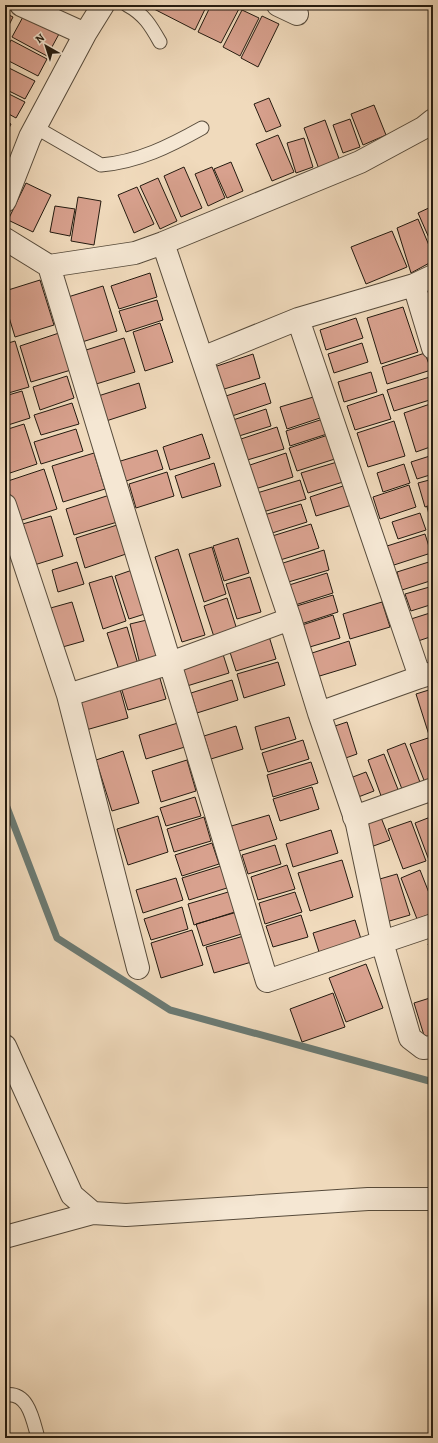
<svg xmlns="http://www.w3.org/2000/svg" width="438" height="1443" font-family="Alegreya,serif">
  <style>
    .lines { fill: none; stroke-linecap: round; stroke-linejoin: round }
    .stream { stroke: #6b7a73; stroke-width: 7 }
    .building { fill: #d8a18e; stroke: #241b10 }
    .service-casing { stroke: #574b3b; stroke-width: 15 }
    .minor-casing { stroke: #574b3b; stroke-width: 24 }
    .service { stroke: #f5e7d3; stroke-width: 13 }
    .minor { stroke: #f5e7d3; stroke-width: 22 }
  </style>
  <rect width="100%" height="100%" fill="#f0dabc"/>
  <filter id="stains"><feTurbulence type="fractalNoise" baseFrequency=".005" numOctaves="4"/><feColorMatrix values="0 0 0 0 .2 0 0 0 0 .09 0 0 0 0 .02 0 0 0 .5 -.17"/></filter>
  <radialGradient id="worn" r=".72"><stop offset=".6" stop-color="#630" stop-opacity="0"/><stop offset="1" stop-color="#630" stop-opacity=".3"/></radialGradient>
  <g class="lines">
    <path class="stream" d="M5 802 57 938 170 1010 433 1082"/>
  </g>
  <path class="building" d="M140 5H152L149 10Z
    M157 5H207L195 30 154 9Z
    M211 5H241L221 43 198 32Z
    M242 10 259 18 240 56 223 47Z
    M5 13 13 17 5 33Z
    M24 15 59 34 47 56 12 37Z
    M262 16 279 24 258 67 241 58Z
    M11 40 47 59 38 76 5 59V52Z
    M5 66 35 81 25 99 5 89Z
    M5 92 25 102 16 118 5 112Z
    M269 98 281 126 266 132 254 104Z
    M374 105 386 135 363 145 351 114Z
    M350 119 360 147 343 153 333 125Z
    M325 120 341 164 320 172 304 128Z
    M5 121 11 124 5 136Z
    M278 135 294 172 272 181 256 144Z
    M304 138 313 167 296 173 287 143Z
    M231 162 243 191 227 198 214 169Z
    M184 167 202 208 181 217 164 176Z
    M212 167 225 198 208 206 195 174Z
    M158 178 177 221 160 229 140 186Z
    M26 183 51 195 33 232 8 220Z
    M137 187 154 224 134 233 118 195Z
    M78 197 101 201 94 245 71 241Z
    M55 206 75 209 70 236 50 232Z
    M433 206V247L418 213Z
    M418 219 433 255V261L411 273 397 228Z
    M392 231 407 267 366 284 351 247Z
    M150 273 157 297 119 309 111 286Z
    M40 280 54 325 15 337 5 304V291Z
    M103 286 117 331 82 342 68 297Z
    M433 292V312L428 294Z
    M157 300 163 320 126 332 119 311Z
    M403 307 418 352 381 364 367 318Z
    M356 318 363 338 326 350 320 330Z
    M160 323 173 362 145 371 133 332Z
    M59 333 71 370 31 382 20 346Z
    M124 338 135 372 93 385 83 351Z
    M15 341 29 387 5 394V344Z
    M362 343 368 362 334 373 328 354Z
    M425 353 431 370 387 384 382 367Z
    M253 354 260 378 221 390 214 367Z
    M371 372 377 392 344 402 338 382Z
    M67 376 74 398 40 410 33 387Z
    M433 376V399L394 411 387 390Z
    M139 383 146 408 103 422 95 397Z
    M265 383 271 403 232 416 226 396Z
    M22 391 30 418 5 426V396Z
    M383 394 391 419 355 430 347 406Z
    M320 395 326 416 287 429 280 407Z
    M72 403 79 424 41 435 34 415Z
    M433 403V446L416 452 404 413Z
    M266 409 271 426 239 436 233 420Z
    M323 419 327 434 290 446 286 431Z
    M394 421 405 456 368 467 357 433Z
    M24 424 37 464 7 474 5 468V430Z
    M277 427 284 449 244 461 238 440Z
    M76 429 83 451 41 464 34 442Z
    M202 434 210 458 170 470 163 447Z
    M331 434 338 458 297 471 289 448Z
    M157 450 163 469 120 483 114 463Z
    M94 453 105 489 63 502 52 466Z
    M286 453 293 477 252 490 244 467Z
    M433 455V474L417 479 411 462Z
    M337 462 343 482 308 493 301 473Z
    M214 463 221 486 182 498 175 476Z
    M404 464 410 483 383 492 377 473Z
    M44 469 57 509 16 522 5 482Z
    M167 472 174 496 136 508 129 484Z
    M433 479V504L425 507 418 483Z
    M300 480 306 499 263 512 257 493Z
    M346 485 352 505 316 516 310 497Z
    M409 485 416 507 380 519 373 497Z
    M116 493 124 520 74 535 66 509Z
    M301 504 307 522 269 534 264 515Z
    M433 506V526H432L427 507Z
    M420 513 426 530 398 539 392 522Z
    M51 516 63 556 31 566 19 525Z
    M311 524 319 548 277 561 269 537Z
    M117 525 126 554 85 568 76 538Z
    M425 534 431 553 394 565 387 546Z
    M238 538 249 573 224 581 213 546Z
    M212 547 226 594 204 602 189 554Z
    M178 549 205 635 182 642 155 557Z
    M324 550 329 570 285 583 280 564Z
    M432 561 433 580 402 590 397 572Z
    M77 562 84 584 58 592 52 570Z
    M138 568 151 612 129 619 115 576Z
    M327 573 333 593 292 606 286 586Z
    M112 576 126 621 103 629 89 583Z
    M250 577 261 612 237 619 226 584Z
    M433 586V604L411 611 405 594Z
    M333 595 338 612 295 626 290 608Z
    M227 598 238 633 215 640 204 606Z
    M72 602 84 641 59 648 47 609Z
    M382 602 390 627 350 639 343 614Z
    M433 612V636L418 641 411 619Z
    M333 615 340 638 303 649 296 627Z
    M151 619 162 658 140 664 130 624Z
    M127 627 140 671 121 676 107 633Z
    M268 633 276 659 236 671 228 646Z
    M349 641 356 665 313 678 306 655Z
    M221 648 229 673 187 686 180 661Z
    M278 662 285 685 244 698 237 674Z
    M159 675 166 699 128 710 121 687Z
    M232 680 238 700 197 713 191 693Z
    M120 689 128 718 86 730 78 702Z
    M432 689 433 734 429 735 416 694Z
    M289 717 296 739 261 750 255 727Z
    M181 722 188 746 146 759 139 735Z
    M347 722 357 754 340 760 329 728Z
    M236 726 243 749 211 759 204 736Z
    M428 738 433 751V786L427 788 410 744Z
    M303 740 309 759 268 772 262 753Z
    M405 743 423 790 405 797 387 750Z
    M123 751 139 803 112 811 96 760Z
    M384 754 401 797 384 804 368 760Z
    M187 760 196 791 161 802 152 771Z
    M311 762 318 783 273 797 267 775Z
    M366 772 374 791 353 799 345 780Z
    M312 787 319 809 280 821 273 799Z
    M195 797 201 816 166 826 160 808Z
    M378 810 390 840 368 848 357 818Z
    M269 815 277 839 236 852 228 827Z
    M158 816 168 852 128 865 117 829Z
    M433 816V862L430 863 415 823Z
    M204 817 211 841 174 852 167 829Z
    M411 821 426 861 403 869 388 829Z
    M331 830 338 853 293 867 286 844Z
    M212 843 219 864 182 876 175 855Z
    M275 845 281 864 248 874 242 855Z
    M342 860 353 897 310 911 298 873Z
    M224 865 230 887 189 900 182 878Z
    M287 865 295 889 258 900 251 877Z
    M420 870 433 903V913L417 919 401 878Z
    M397 874 410 915 386 922 373 881Z
    M176 878 183 900 143 913 136 890Z
    M235 890 241 910 194 925 188 904Z
    M295 892 302 912 265 924 259 903Z
    M182 907 188 929 151 940 144 919Z
    M244 910 251 931 203 946 196 924Z
    M301 915 308 937 273 947 266 926Z
    M355 920 362 942 320 955 313 933Z
    M192 930 203 965 161 978 151 943Z
    M247 935 255 961 214 973 206 947Z
    M433 942V956L428 944Z
    M366 964 383 1008 346 1022 329 978Z
    M333 993 345 1027 302 1042 290 1009Z
    M433 997V1043L427 1045 414 1003Z"/>
  <g class="lines">
    <defs>
      <path id="service" d="M127 5C144 14 151 26 160 42
        M35 127 101 165C138 162 170 146 202 128
        M5 1395C29 1391 33 1421 38 1438"/>
      <path id="minor" d="M21 5 85 34
        M278 5 297 14
        M5 201 30 137 85 34 103 5
        M5 239 49 266 135 253 163 243 360 162 423 128 433 120
        M163 243 290 619 319 713 357 824 382 942 410 1038 423 1048 433 1047
        M49 266 267 981 433 925
        M414 285 433 348
        M298 319 420 677
        M202 358 298 319 414 285 433 276
        M5 505 68 695 138 968
        M68 695 170 663 290 619
        M319 713 420 677 433 673
        M354 817 433 789
        M5 1046 72 1195 93 1213 126 1215 368 1199H433
        M5 1237 93 1213"/>
    </defs>
    <use href="#service" class="service-casing"/>
    <use href="#minor" class="minor-casing"/>
    <use href="#service" class="service"/>
    <use href="#minor" class="minor"/>
  </g>
  <rect width="438" height="1443" fill="none" stroke="#f0dabc" stroke-width="20"/>
  <rect x="6" y="6" width="426" height="1431" fill="none" stroke="#241b10" stroke-width="2"/>
  <rect x="10" y="10" width="418" height="1423" fill="none" stroke="#241b10"/>
  <g transform="translate(46 46) rotate(321)" stroke="#f5e7d3" stroke-width="3" paint-order="stroke">
  <path d="M0-3L7 15L0 10L-7 15Z" fill="#241b10"/>
  <text y="-6" font-size="11" font-weight="bold" text-anchor="middle" fill="#241b10">N</text>
  </g>
  <rect width="100%" height="100%" filter="url(#stains)"/>
  <rect width="100%" height="100%" fill="url(#worn)"/>
</svg>
